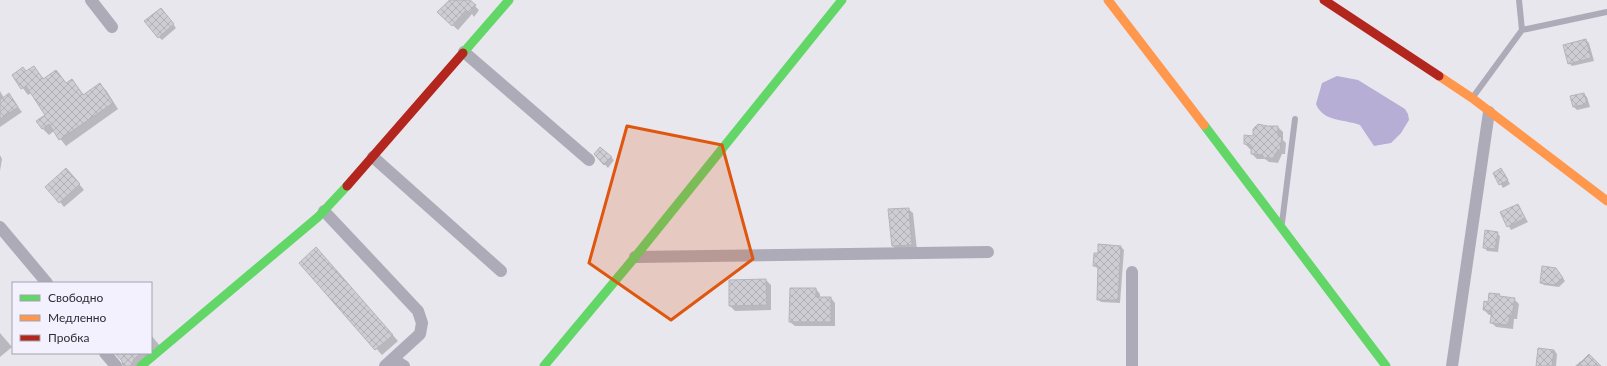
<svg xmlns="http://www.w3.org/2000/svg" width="1607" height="366" font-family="Lato,sans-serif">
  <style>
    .water { fill: #b6aed4 }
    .shadow { fill: #0003 }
    .building { fill: url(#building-cross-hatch); stroke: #b5b4ba }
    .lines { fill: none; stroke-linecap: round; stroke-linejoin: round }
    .lane { stroke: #adabb8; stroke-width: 6 }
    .street { stroke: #adabb8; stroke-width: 12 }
    .fast { stroke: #63d668; stroke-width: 9 }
    .slow { stroke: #ff974d; stroke-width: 9 }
    .jam { stroke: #b3261e; stroke-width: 9 }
    .marked { fill: #df570e; fill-opacity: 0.2; stroke: #df570e; stroke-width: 3; stroke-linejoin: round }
  </style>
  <defs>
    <pattern id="building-cross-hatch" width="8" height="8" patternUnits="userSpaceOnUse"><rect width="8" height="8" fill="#cecdd3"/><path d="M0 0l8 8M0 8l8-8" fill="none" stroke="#b1b0b6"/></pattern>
  </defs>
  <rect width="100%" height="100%" fill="#e8e7ee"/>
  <path class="water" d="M1337 76 1358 80 1405 109 1408 114 1409 120 1401 133 1391 143 1374 146 1360 125C1344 119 1323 122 1316 104L1322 83Z"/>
  <path class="shadow" d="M449 0H469L479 10 474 17 472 14 458 30 438 12Z
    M164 12 176 28 162 40 159 37Z
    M1586 40 1589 43 1594 61 1572 66 1569 63Z
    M34 67 44 79 56 71 67 84 72 80 84 95 99 84 106 90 118 109 66 146 54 131 49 135 43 129 46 115 31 93 28 95 13 75 27 72Z
    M0 91 4 98 9 95 22 112 0 127Z
    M1584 94 1587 97 1590 107 1577 110 1574 107 1571 97Z
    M1267 127H1278L1283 132V140L1286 143 1285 154H1282L1278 163 1269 162 1265 159H1257L1252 154V149H1250L1245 144Z
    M601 148 614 160 608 168 595 154Z
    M0 155 2 159 0 171Z
    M1494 173H1504L1510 184 1503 188Z
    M71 174 84 190 64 207 60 202Z
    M1518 205 1528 222 1511 230 1501 213Z
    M908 209 913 213 917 250H897L892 245Z
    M1497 233 1500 236 1498 252 1487 251 1484 247Z
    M1121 247 1124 250 1120 303 1101 302 1098 299 1099 269 1094 266Z
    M322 255 398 341 382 355 300 263Z
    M1559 272 1565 281 1559 287 1544 285 1541 283Z
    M766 280 771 285V310L735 311 730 306Z
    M816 289 820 294V298H831L835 303V326H795L790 322Z
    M1499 295 1502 298 1514 299 1519 304 1517 319H1514L1513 329 1496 327 1491 322 1492 315H1489L1484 310 1489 303Z
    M0 333 12 347 0 357Z
    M151 335 160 346 137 366H125L116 353H151Z
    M1539 349 1554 350 1557 354 1556 366H1537Z
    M1581 361 1582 362 1600 366H1575Z"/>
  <path class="building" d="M450 0H470L476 5 469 13 466 10 452 26 437 12Z
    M161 8 174 24 158 38 144 21Z
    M1586 39 1591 58 1568 64 1563 45Z
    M34 66 43 79 56 70 66 83 72 79 83 95 100 83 113 103 59 140 49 124 42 129 36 121 45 115 26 86 21 89 12 75 23 67 26 71Z
    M9 93 18 107 0 119V100Z
    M1584 93 1587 104 1573 107 1570 96Z
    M1258 124 1267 126H1278V136L1282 137 1280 150H1278L1273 158H1263V155L1251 154V145L1244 144V135L1253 136V129Z
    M600 147 612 157 604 165 594 154Z
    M66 168 80 184 59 203 45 187Z
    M1501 168 1508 180 1499 185 1493 173Z
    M1518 204 1525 218 1507 227 1500 212Z
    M909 208 912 245 892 246 888 209Z
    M1485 230 1498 232 1495 249 1483 248Z
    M1098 244 1121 246 1118 300H1097L1098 266H1093L1094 253H1098Z
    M316 247 393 335 375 350 299 263Z
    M1542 266 1556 268 1563 278 1556 285 1540 283Z
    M766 279 767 305 729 306V280Z
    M790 288H816V297H831V322H789Z
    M1489 293 1500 294 1499 296 1515 298 1512 315H1510L1508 325 1490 323 1492 311 1483 310 1484 301 1488 302Z
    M1538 348 1554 350 1552 366H1536Z
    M115 353H141L134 359 131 366H123L122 361Z
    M1589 354 1601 366H1577Z"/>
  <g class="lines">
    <path class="lane" d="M1519 0 1522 30
      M1473 97 1522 30 1607 12
      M1282 223 1295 119"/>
    <path class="street" d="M91 0 112 27
      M464 52 589 160
      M373 157 501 271
      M324 211 418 311 422 323 420 334 385 366
      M0 227 47 283
      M635 257 988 252
      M1132 272V366
      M105 353 116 366
      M393 359 404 366
      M1452 366 1489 112"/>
    <path class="fast" d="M463 53 509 0
      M1204 125 1386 366
      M141 366 318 217 347 186
      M544 366 635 257 842 0"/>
    <path class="slow" d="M1108 0 1204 125
      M1439 76 1472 98 1607 201"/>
    <path class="jam" d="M1324 0 1439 76
      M347 186 463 53"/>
  </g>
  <path class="marked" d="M627 126 722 145 753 259 671 320 589 263Z"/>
  <rect x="12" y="282" width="140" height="72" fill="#f3f1fe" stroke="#a4a3ad"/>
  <rect x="20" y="295" width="20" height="6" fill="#63d668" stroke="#a4a3ad"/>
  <text x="48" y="302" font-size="12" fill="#2e2d33">Свободно</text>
  <rect x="20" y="315" width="20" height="6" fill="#ff974d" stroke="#a4a3ad"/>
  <text x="48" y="322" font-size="12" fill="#2e2d33">Медленно</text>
  <rect x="20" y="335" width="20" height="6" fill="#b3261e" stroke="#a4a3ad"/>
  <text x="48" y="342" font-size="12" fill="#2e2d33">Пробка</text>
</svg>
